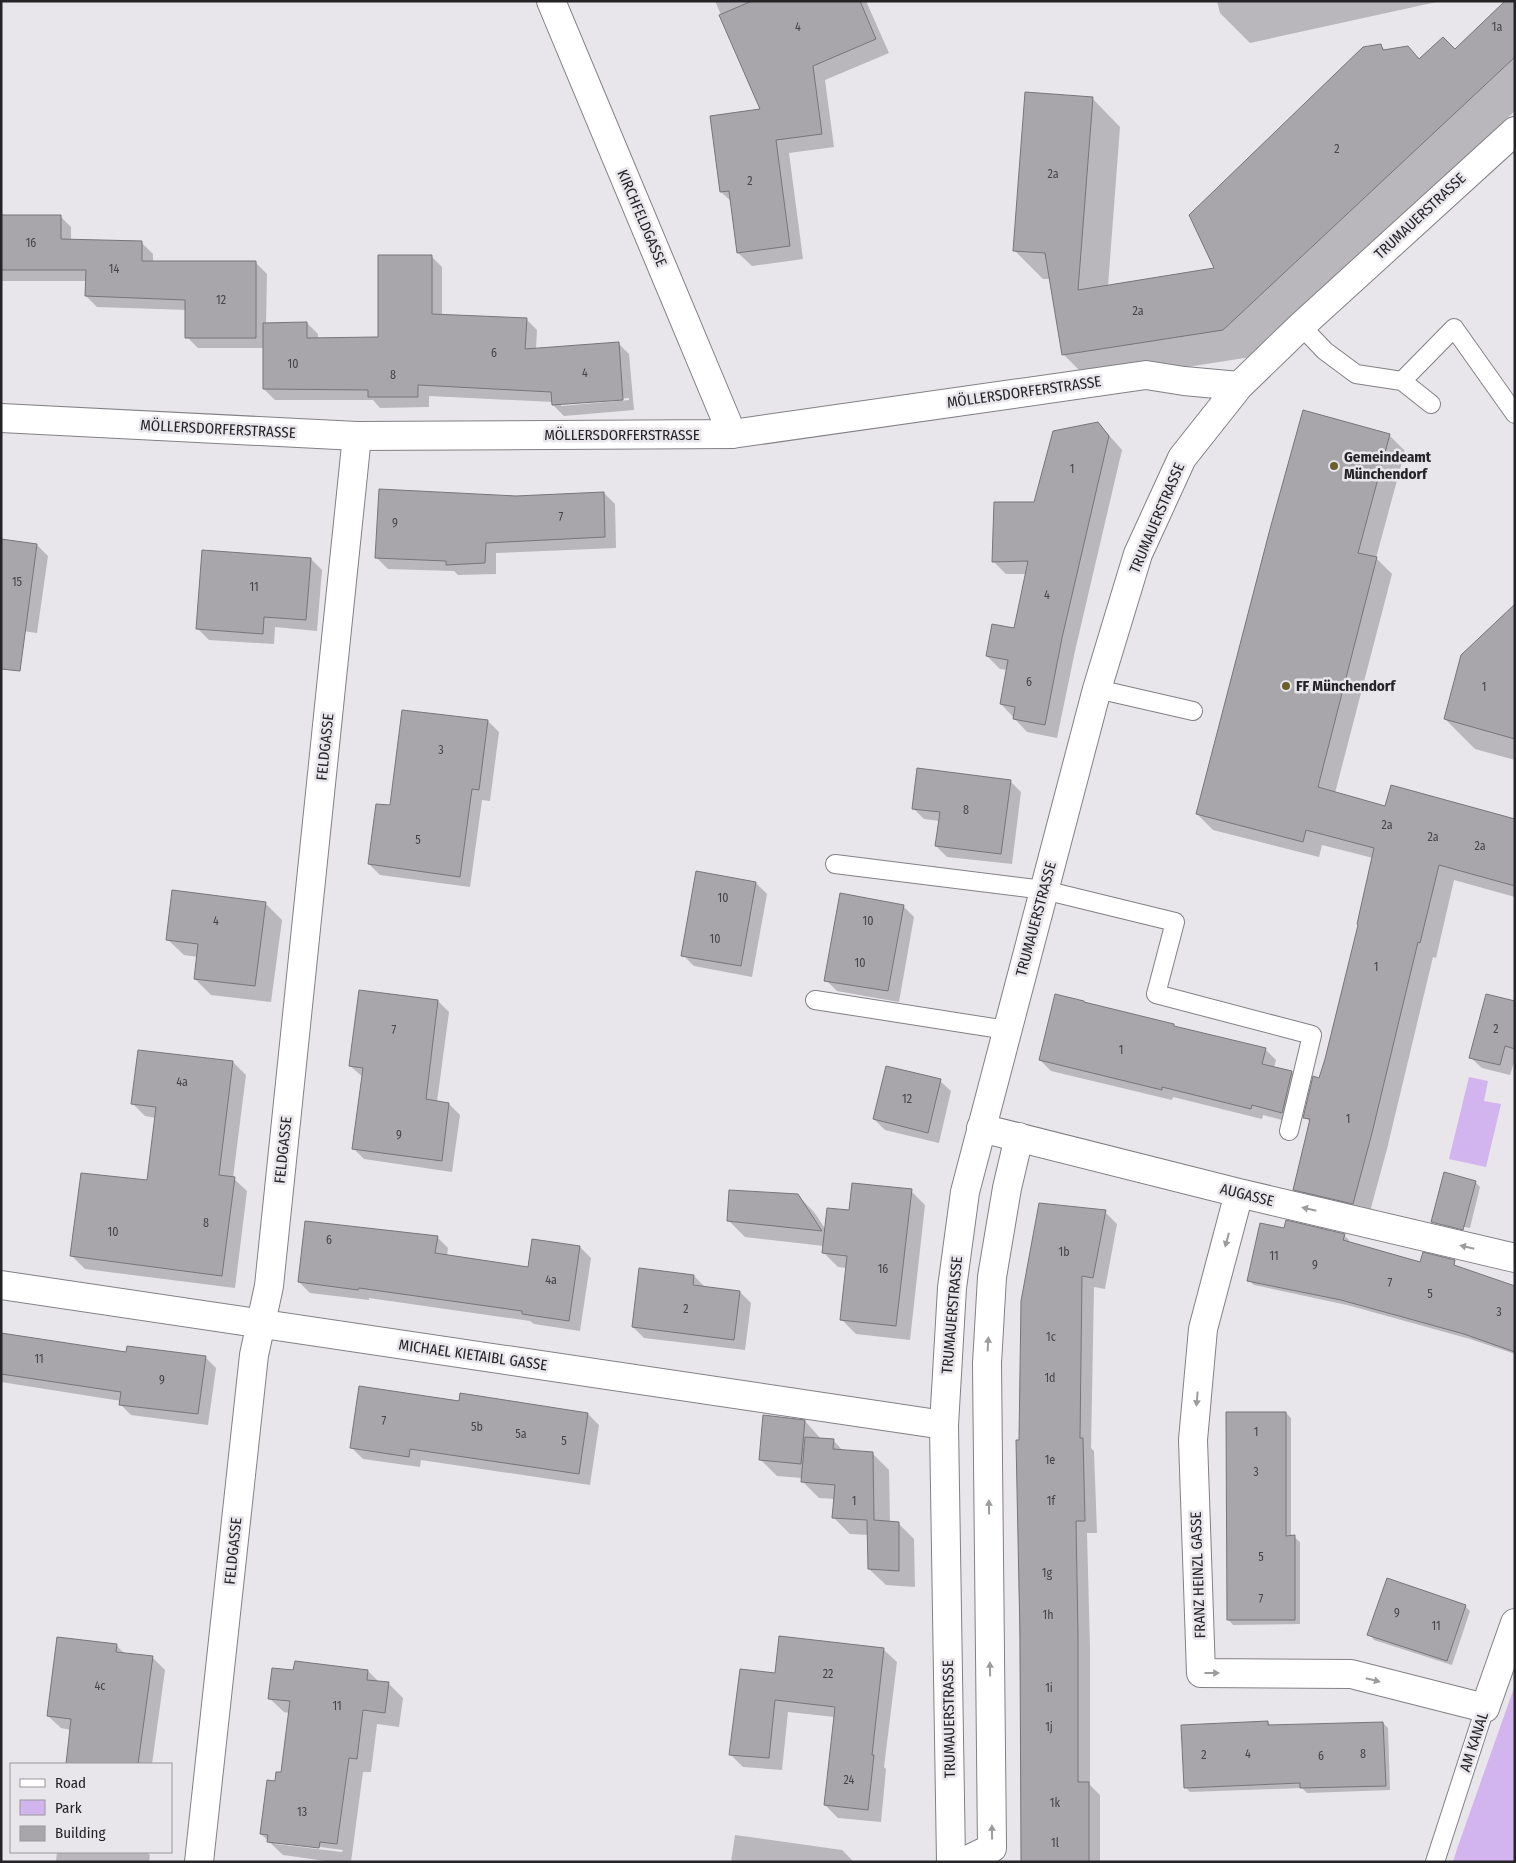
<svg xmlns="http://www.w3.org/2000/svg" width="1516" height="1863" font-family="'Fira Sans Condensed',sans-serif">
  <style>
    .green { fill: #d2b4ee }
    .shadow { fill: #0003; fill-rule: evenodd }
    .building { fill: #a9a6ab; stroke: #77757a }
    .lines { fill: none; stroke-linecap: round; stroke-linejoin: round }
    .lane-casing { stroke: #828085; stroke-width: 20 }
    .street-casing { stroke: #828085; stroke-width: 30 }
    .secondary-casing { stroke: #828085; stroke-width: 30 }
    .lane { stroke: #fff; stroke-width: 18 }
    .street { stroke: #fff; stroke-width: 28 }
    .secondary { stroke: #fff; stroke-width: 28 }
    .oneway { fill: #9c9c9d }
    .poi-dot { fill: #6a602c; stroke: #e8e5eb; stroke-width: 2 }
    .labels { text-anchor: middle; stroke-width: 5; stroke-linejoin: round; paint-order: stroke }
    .number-label { font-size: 12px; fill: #454446 }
    .street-label { font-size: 15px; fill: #242325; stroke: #e8e5eb }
    .poi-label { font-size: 15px; font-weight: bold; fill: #242325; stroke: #e8e5eb; text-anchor: start }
  </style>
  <rect width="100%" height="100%" fill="#e8e5eb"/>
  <path class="green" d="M1469 1077 1488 1081 1484 1101 1501 1104 1486 1167 1449 1159Z
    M1515 1685V1862H1453L1457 1849Z"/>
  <path class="shadow" d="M715 1H866L889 53 825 80 834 147 789 153 803 259 752 266 738 253 732 202 721 192 712 117 762 110Z
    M1217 1H1441L1250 43 1220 13Z
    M1503 1H1515V111L1251 357 1091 382 1063 354 1051 279H1043L1014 250 1092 98 1120 127 1108 286 1216 269 1381 46 1386 51 1407 47 1420 59 1455 50 1503 5Z
    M1 216H60L71 227V241L142 243 153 254V262L256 263 267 274 266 324 307 323 318 334V339H380L431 256 442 267V316L526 319 537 330 536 349 618 343 629 354 634 410 564 416 553 405V402L429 396V407L380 408 373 400H275L264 389V348H198L187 337V310L97 307 86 296 87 281H1ZM629 398V400L561 406V403Z
    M1098 423 1122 450 1075 651 1057 738 1027 732 1001 704 1008 670 1000 669 987 656 1015 630 1027 574H1006L993 561 1035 503Z
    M1389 435 1405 451 1376 558 1392 574 1335 793 1386 807 1515 819V897L1454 880 1436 958 1433 957 1387 1149 1368 1219 1310 1205 1294 1189 1311 1123 1305 1117 1320 1079 1359 925 1373 858 1322 845 1319 857 1213 830 1197 814Z
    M604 493 615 504 616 548 496 553V574L458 575 454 571 388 569 377 558 516 497Z
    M37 545 48 556 37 633 1 628Z
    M311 559 322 570 317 631 275 627 274 644 209 640 198 629Z
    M1515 606V760L1475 749 1445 719Z
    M488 721 499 732 490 801 482 800 470 887 380 875 369 864 391 807Z
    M1010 781 1021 792 1012 864 947 857 936 846 940 821 924 819 913 808Z
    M756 883 767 894 752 977 694 966 683 955Z
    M265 903 282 920 271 1002 211 995 195 979 198 957 184 955 167 939Z
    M903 906 914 917 899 1002 837 991 826 980Z
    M360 991 438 1001 449 1012 437 1102 449 1104 460 1115 452 1172 364 1159 353 1148 363 1077 350 1066Z
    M1515 1003V1059L1510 1075 1482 1068 1471 1058Z
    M1173 1025 1175 1027 1265 1049 1276 1060 1274 1068 1292 1072 1303 1083 1293 1123 1263 1115 1262 1119 1173 1097 1172 1100 1051 1071 1040 1060Z
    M233 1062 246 1075 233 1178 247 1191 235 1288 85 1269 72 1256 148 1182 156 1118 145 1116 132 1103Z
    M940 1081 951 1091 939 1143 885 1130 874 1119Z
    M1475 1182 1480 1187 1470 1228 1439 1222Z
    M911 1191 925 1205 910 1340 856 1334 842 1320 847 1268 838 1267 823 1252 824 1246 745 1237 728 1220 797 1195 814 1212 826 1230 850 1211Z
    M1105 1212 1117 1224 1105 1289 1094 1287 1091 1448 1094 1451 1097 1533H1087L1090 1648V1785L1100 1795V1862H1022L1017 1441H1020Z
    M1284 1230 1344 1235 1349 1240V1242L1515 1288V1354L1470 1339 1347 1305 1254 1285 1249 1280Z
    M437 1237 448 1248 447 1256 529 1269 533 1241 580 1247 591 1258 580 1331 534 1324 530 1321 369 1298V1300L310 1293 299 1282Z
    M640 1270 694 1276 705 1287 740 1292 751 1303 745 1350 644 1338 633 1327Z
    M1 1335 127 1354 205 1357 216 1368 208 1425 131 1415 120 1404 121 1401 1 1382Z
    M460 1402 588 1414 599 1425 590 1485 421 1460 420 1467 363 1459 352 1448Z
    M1286 1413 1291 1418V1537H1294L1300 1542V1624L1233 1625 1228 1619Z
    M805 1421 821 1439 833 1440 843 1451 872 1453 889 1470 890 1522 898 1523 914 1539 915 1587 886 1585 869 1569 868 1535 850 1534 834 1518 835 1499 819 1498 802 1481V1478L777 1476 760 1459Z
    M1465 1606 1470 1611 1452 1665 1374 1640 1369 1634Z
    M780 1638 884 1650 897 1662 884 1767 886 1769 881 1822 838 1818 825 1805 835 1717 788 1712 782 1770 743 1767 730 1754 776 1675Z
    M116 1645 125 1654 153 1658 165 1670 152 1764H67L71 1730 61 1728 48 1716Z
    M295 1671H368L379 1682 388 1683 403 1698 399 1727 377 1724 371 1772H363L351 1862H333L283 1855 261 1834 276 1783 282 1774 289 1713 284 1712 269 1698ZM275 1841 343 1850 342 1852 275 1844Z
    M1268 1722 1272 1727 1383 1723 1388 1728 1390 1790 1307 1793 1302 1788 1190 1792 1185 1787Z
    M735 1835 842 1850 854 1862H731Z
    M57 1852H146L150 1855 149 1862H56Z"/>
  <path class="building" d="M752 1H860L876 39 813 66 822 134 776 140 790 246 737 253 729 191 720 192 710 116 760 109 719 15Z
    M1505 1H1515V57L1223 330 1062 355 1045 253 1013 251 1025 92 1093 97 1078 290 1214 268 1189 215 1363 47 1381 44 1383 50 1408 46 1419 59 1443 37 1455 49Z
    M1 215H61V239L142 241V261H256V338H185V300L85 296 86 270H1Z
    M378 255H432V314L527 318 525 349 619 342 623 400 552 405 551 392 418 385V397H368V390L263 389V323L307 322V338L378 337Z
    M1303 410 1390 434 1358 553 1377 557 1318 787 1385 806 1391 785 1515 819V886L1439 865 1420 943 1418 942 1372 1133 1353 1204 1293 1190 1310 1119 1303 1118 1313 1076 1319 1078 1325 1059 1358 925 1357 924 1374 848 1306 830 1303 842 1196 814 1270 529Z
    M1098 422 1109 436 1062 638 1045 725 1013 719 1015 707 1000 704 1008 660 986 656 992 624 1014 628 1028 561 992 562 994 502H1034L1053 431Z
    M379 489 516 496 604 492 605 537 486 543 485 563 446 565V561L375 558Z
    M1 539 37 544 20 671 1 669Z
    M202 550 311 558 306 620 264 617 263 634 196 629Z
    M1515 604V739L1444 719 1461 655Z
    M402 710 488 720 479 790 472 789 460 877 368 864 376 804 390 805Z
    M917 768 1011 780 1001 854 935 846 940 812 912 809Z
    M696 871 756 882 741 966 681 956Z
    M172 890 266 902 255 986 194 979 198 944 166 940Z
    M840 893 904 905 888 991 824 981Z
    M359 990 438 1000 426 1099 449 1103 442 1161 352 1149 363 1068 349 1066Z
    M1055 994 1084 1001V1002L1174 1024V1026L1266 1048 1262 1064 1292 1071 1282 1113 1252 1105 1251 1109 1162 1087V1090L1039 1060Z
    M1486 994 1515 1001V1049L1505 1046 1500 1065 1469 1058Z
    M138 1050 233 1061 219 1175 235 1177 222 1276 70 1256 81 1173 147 1180 156 1107 131 1104Z
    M886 1066 941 1079 928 1133 873 1119Z
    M1444 1172 1476 1181 1463 1230 1431 1222Z
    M852 1183 912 1189 896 1326 840 1320 847 1256 822 1253 827 1208 849 1210Z
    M729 1190 798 1194 822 1231 727 1221Z
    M1039 1203 1106 1210 1093 1278 1082 1276 1080 1438H1083L1085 1521H1076L1078 1635V1782H1089V1862H1021L1020 1636 1016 1440H1019L1021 1301Z
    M1286 1220 1345 1234 1343 1240 1420 1262 1423 1252 1455 1260 1454 1265 1515 1286V1352L1464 1334 1341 1300 1247 1281 1260 1223 1284 1228Z
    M305 1221 438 1236 435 1253 528 1267 532 1239 580 1246 569 1321 522 1314V1311L359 1288 358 1290 298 1282Z
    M639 1268 694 1275 693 1285 740 1291 734 1340 632 1327Z
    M1 1333 126 1352 127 1346 206 1356 198 1414 119 1405 121 1392 1 1374Z
    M359 1386 459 1401 460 1393 588 1413 579 1474 410 1449 409 1457 350 1448Z
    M1226 1412H1286V1536L1295 1535V1620H1227Z
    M763 1415 805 1420 801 1464 759 1460Z
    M805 1437 834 1439 833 1449 873 1452 874 1520 899 1522V1571L868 1569 867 1520 832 1518 835 1485 801 1482Z
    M1387 1578 1466 1605 1447 1661 1367 1635Z
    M779 1636 884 1648 872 1755H874L868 1810 824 1805 835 1707 775 1700 769 1758 729 1755 740 1669 775 1673Z
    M57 1637 117 1644 116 1652 153 1656 138 1764H66L71 1719 47 1716Z
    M295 1661 368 1670 367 1680 389 1682 385 1713 363 1710 357 1759 349 1758 337 1844 320 1842 319 1848 267 1842 268 1835 260 1834 267 1780 275 1781 276 1772H281L290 1701 268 1699 272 1668 293 1670Z
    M1268 1721V1725L1383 1722 1386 1786 1300 1788V1783L1184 1788 1181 1725Z"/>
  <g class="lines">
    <defs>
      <path id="lane" d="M1301 326 1325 351 1356 374 1402 381 1431 404
        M1402 381 1454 328 1515 414
        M1097 689 1193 711
        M835 864 1044 890 1175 922 1156 994 1312 1035 1289 1131
        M815 1000 1007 1030
        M1435 1862 1485 1708"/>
      <path id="street" d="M551 1 732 434
        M981 1128 1239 1193 1515 1258
        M1239 1193 1203 1329 1193 1440 1201 1673 1351 1674 1485 1708 1515 1623
        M1 1285 944 1425
        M199 1862 254 1355 269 1286 357 436
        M963 1862 992 1848 987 1363 992 1277 1007 1188 1019 1137"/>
      <path id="secondary" d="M1 418 357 436 732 434 1146 375 1184 381 1239 386
        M951 1862 944 1425 952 1288 965 1192 1097 689 1138 554 1182 458 1239 386 1301 326 1515 131"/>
    </defs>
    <use href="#lane" class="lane-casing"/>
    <use href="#street" class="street-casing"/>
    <use href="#secondary" class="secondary-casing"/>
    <use href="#lane" class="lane"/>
    <use href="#street" class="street"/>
    <use href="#secondary" class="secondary"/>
  </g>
  <defs><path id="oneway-solid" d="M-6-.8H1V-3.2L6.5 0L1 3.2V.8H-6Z" transform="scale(1.25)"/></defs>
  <g class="oneway">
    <use href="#oneway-solid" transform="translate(1309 1209) rotate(-167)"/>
    <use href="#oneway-solid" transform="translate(1227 1240) rotate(105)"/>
    <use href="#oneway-solid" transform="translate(1467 1247) rotate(-167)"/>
    <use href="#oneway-solid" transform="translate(988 1344) rotate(-87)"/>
    <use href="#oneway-solid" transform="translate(1197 1399) rotate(95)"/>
    <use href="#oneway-solid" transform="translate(989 1507) rotate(-91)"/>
    <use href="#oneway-solid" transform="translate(990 1669) rotate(-91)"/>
    <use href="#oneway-solid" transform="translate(1212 1673)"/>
    <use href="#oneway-solid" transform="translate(1373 1680) rotate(14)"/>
    <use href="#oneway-solid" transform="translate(992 1832) rotate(-91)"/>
  </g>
  <g class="poi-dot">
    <circle cx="1334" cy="466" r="5"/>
    <circle cx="1286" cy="686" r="5"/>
  </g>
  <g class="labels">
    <g class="number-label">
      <text x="798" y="31">4</text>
      <text x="1497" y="31">1a</text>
      <text x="1337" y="153">2</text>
      <text x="1053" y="178">2a</text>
      <text x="750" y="185">2</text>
      <text x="31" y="247">16</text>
      <text x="114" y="273">14</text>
      <text x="221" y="304">12</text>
      <text x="1138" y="315">2a</text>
      <text x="494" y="357">6</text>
      <text x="293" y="368">10</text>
      <text x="585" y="377">4</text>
      <text x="393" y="379">8</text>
      <text x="1072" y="473">1</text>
      <text x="561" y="521">7</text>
      <text x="395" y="527">9</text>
      <text x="17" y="586">15</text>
      <text x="254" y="591">11</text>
      <text x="1047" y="599">4</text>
      <text x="1029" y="686">6</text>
      <text x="1484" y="691">1</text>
      <text x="441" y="754">3</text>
      <text x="966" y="814">8</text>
      <text x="1387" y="829">2a</text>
      <text x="1433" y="841">2a</text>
      <text x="418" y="844">5</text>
      <text x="1480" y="850">2a</text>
      <text x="723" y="902">10</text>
      <text x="216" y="925">4</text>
      <text x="868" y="925">10</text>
      <text x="715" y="943">10</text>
      <text x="860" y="967">10</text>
      <text x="1376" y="971">1</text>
      <text x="1496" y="1033">2</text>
      <text x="394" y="1034">7</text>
      <text x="1121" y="1054">1</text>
      <text x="182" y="1086">4a</text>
      <text x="907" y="1103">12</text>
      <text x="1348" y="1123">1</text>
      <text x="399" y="1139">9</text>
      <text x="206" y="1227">8</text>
      <text x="113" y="1236">10</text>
      <text x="329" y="1244">6</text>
      <text x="1064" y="1256">1b</text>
      <text x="1274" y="1260">11</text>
      <text x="1315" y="1269">9</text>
      <text x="883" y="1273">16</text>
      <text x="551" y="1284">4a</text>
      <text x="1390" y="1287">7</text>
      <text x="1430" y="1298">5</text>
      <text x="686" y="1313">2</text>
      <text x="1499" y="1316">3</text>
      <text x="1051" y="1341">1c</text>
      <text x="39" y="1363">11</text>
      <text x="1050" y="1382">1d</text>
      <text x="162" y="1384">9</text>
      <text x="384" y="1425">7</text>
      <text x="477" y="1431">5b</text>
      <text x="1256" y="1436">1</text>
      <text x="521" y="1438">5a</text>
      <text x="564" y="1445">5</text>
      <text x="1050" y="1464">1e</text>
      <text x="1256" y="1476">3</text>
      <text x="854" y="1505">1</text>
      <text x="1051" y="1505">1f</text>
      <text x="1261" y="1561">5</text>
      <text x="1047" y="1577">1g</text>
      <text x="1261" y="1603">7</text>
      <text x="1397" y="1617">9</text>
      <text x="1048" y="1619">1h</text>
      <text x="1436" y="1630">11</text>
      <text x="828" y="1678">22</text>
      <text x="100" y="1690">4c</text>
      <text x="1049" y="1692">1i</text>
      <text x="337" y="1710">11</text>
      <text x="1049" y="1731">1j</text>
      <text x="1248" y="1758">4</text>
      <text x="1363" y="1758">8</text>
      <text x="1204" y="1759">2</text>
      <text x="1321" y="1760">6</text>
      <text x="849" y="1784">24</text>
      <text x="1055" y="1807">1k</text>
      <text x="302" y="1816">13</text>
      <text x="1055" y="1847">1l</text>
    </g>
    <g class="street-label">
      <text transform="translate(1420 216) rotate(-43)" y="5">TRUMAUERSTRASSE</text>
      <text transform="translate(642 218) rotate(67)" y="5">KIRCHFELDGASSE</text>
      <text transform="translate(1024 392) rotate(-8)" y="5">MÖLLERSDORFERSTRASSE</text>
      <text transform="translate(218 429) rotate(3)" y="5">MÖLLERSDORFERSTRASSE</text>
      <text x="622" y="440">MÖLLERSDORFERSTRASSE</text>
      <text transform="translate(1157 518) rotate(-67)" y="5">TRUMAUERSTRASSE</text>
      <text transform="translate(325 747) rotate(-84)" y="5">FELDGASSE</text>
      <text transform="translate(1036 919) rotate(-75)" y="5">TRUMAUERSTRASSE</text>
      <text transform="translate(283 1150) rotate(-84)" y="5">FELDGASSE</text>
      <text transform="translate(1247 1195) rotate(14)" y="5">AUGASSE</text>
      <text transform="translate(952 1315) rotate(-85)" y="5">TRUMAUERSTRASSE</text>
      <text transform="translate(473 1355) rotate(8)" y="5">MICHAEL KIETAIBL GASSE</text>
      <text transform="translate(233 1551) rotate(-84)" y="5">FELDGASSE</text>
      <text transform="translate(1198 1575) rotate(-92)" y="5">FRANZ HEINZL GASSE</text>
      <text transform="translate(949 1719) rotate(-91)" y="5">TRUMAUERSTRASSE</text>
      <text transform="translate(1474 1742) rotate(-72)" y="5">AM KANAL</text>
    </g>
    <g class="poi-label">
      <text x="1344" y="462">Gemeindeamt<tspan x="1344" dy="17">Münchendorf</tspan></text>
      <text x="1296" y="691">FF Münchendorf</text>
    </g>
  </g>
  <rect width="1516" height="1863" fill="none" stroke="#242325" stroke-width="5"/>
  <rect x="10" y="1763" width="162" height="90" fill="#e8e5eb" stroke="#9a979c"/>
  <rect x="20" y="1779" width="25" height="8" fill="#ffffff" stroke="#9a979c"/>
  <text x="55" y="1788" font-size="15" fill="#242325">Road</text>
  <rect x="20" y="1800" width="25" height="15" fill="#d2b4ee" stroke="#9a979c"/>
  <text x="55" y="1813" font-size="15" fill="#242325">Park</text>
  <rect x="20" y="1826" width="25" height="15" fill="#a9a6ab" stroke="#9a979c"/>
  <text x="55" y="1838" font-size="15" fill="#242325">Building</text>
</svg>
